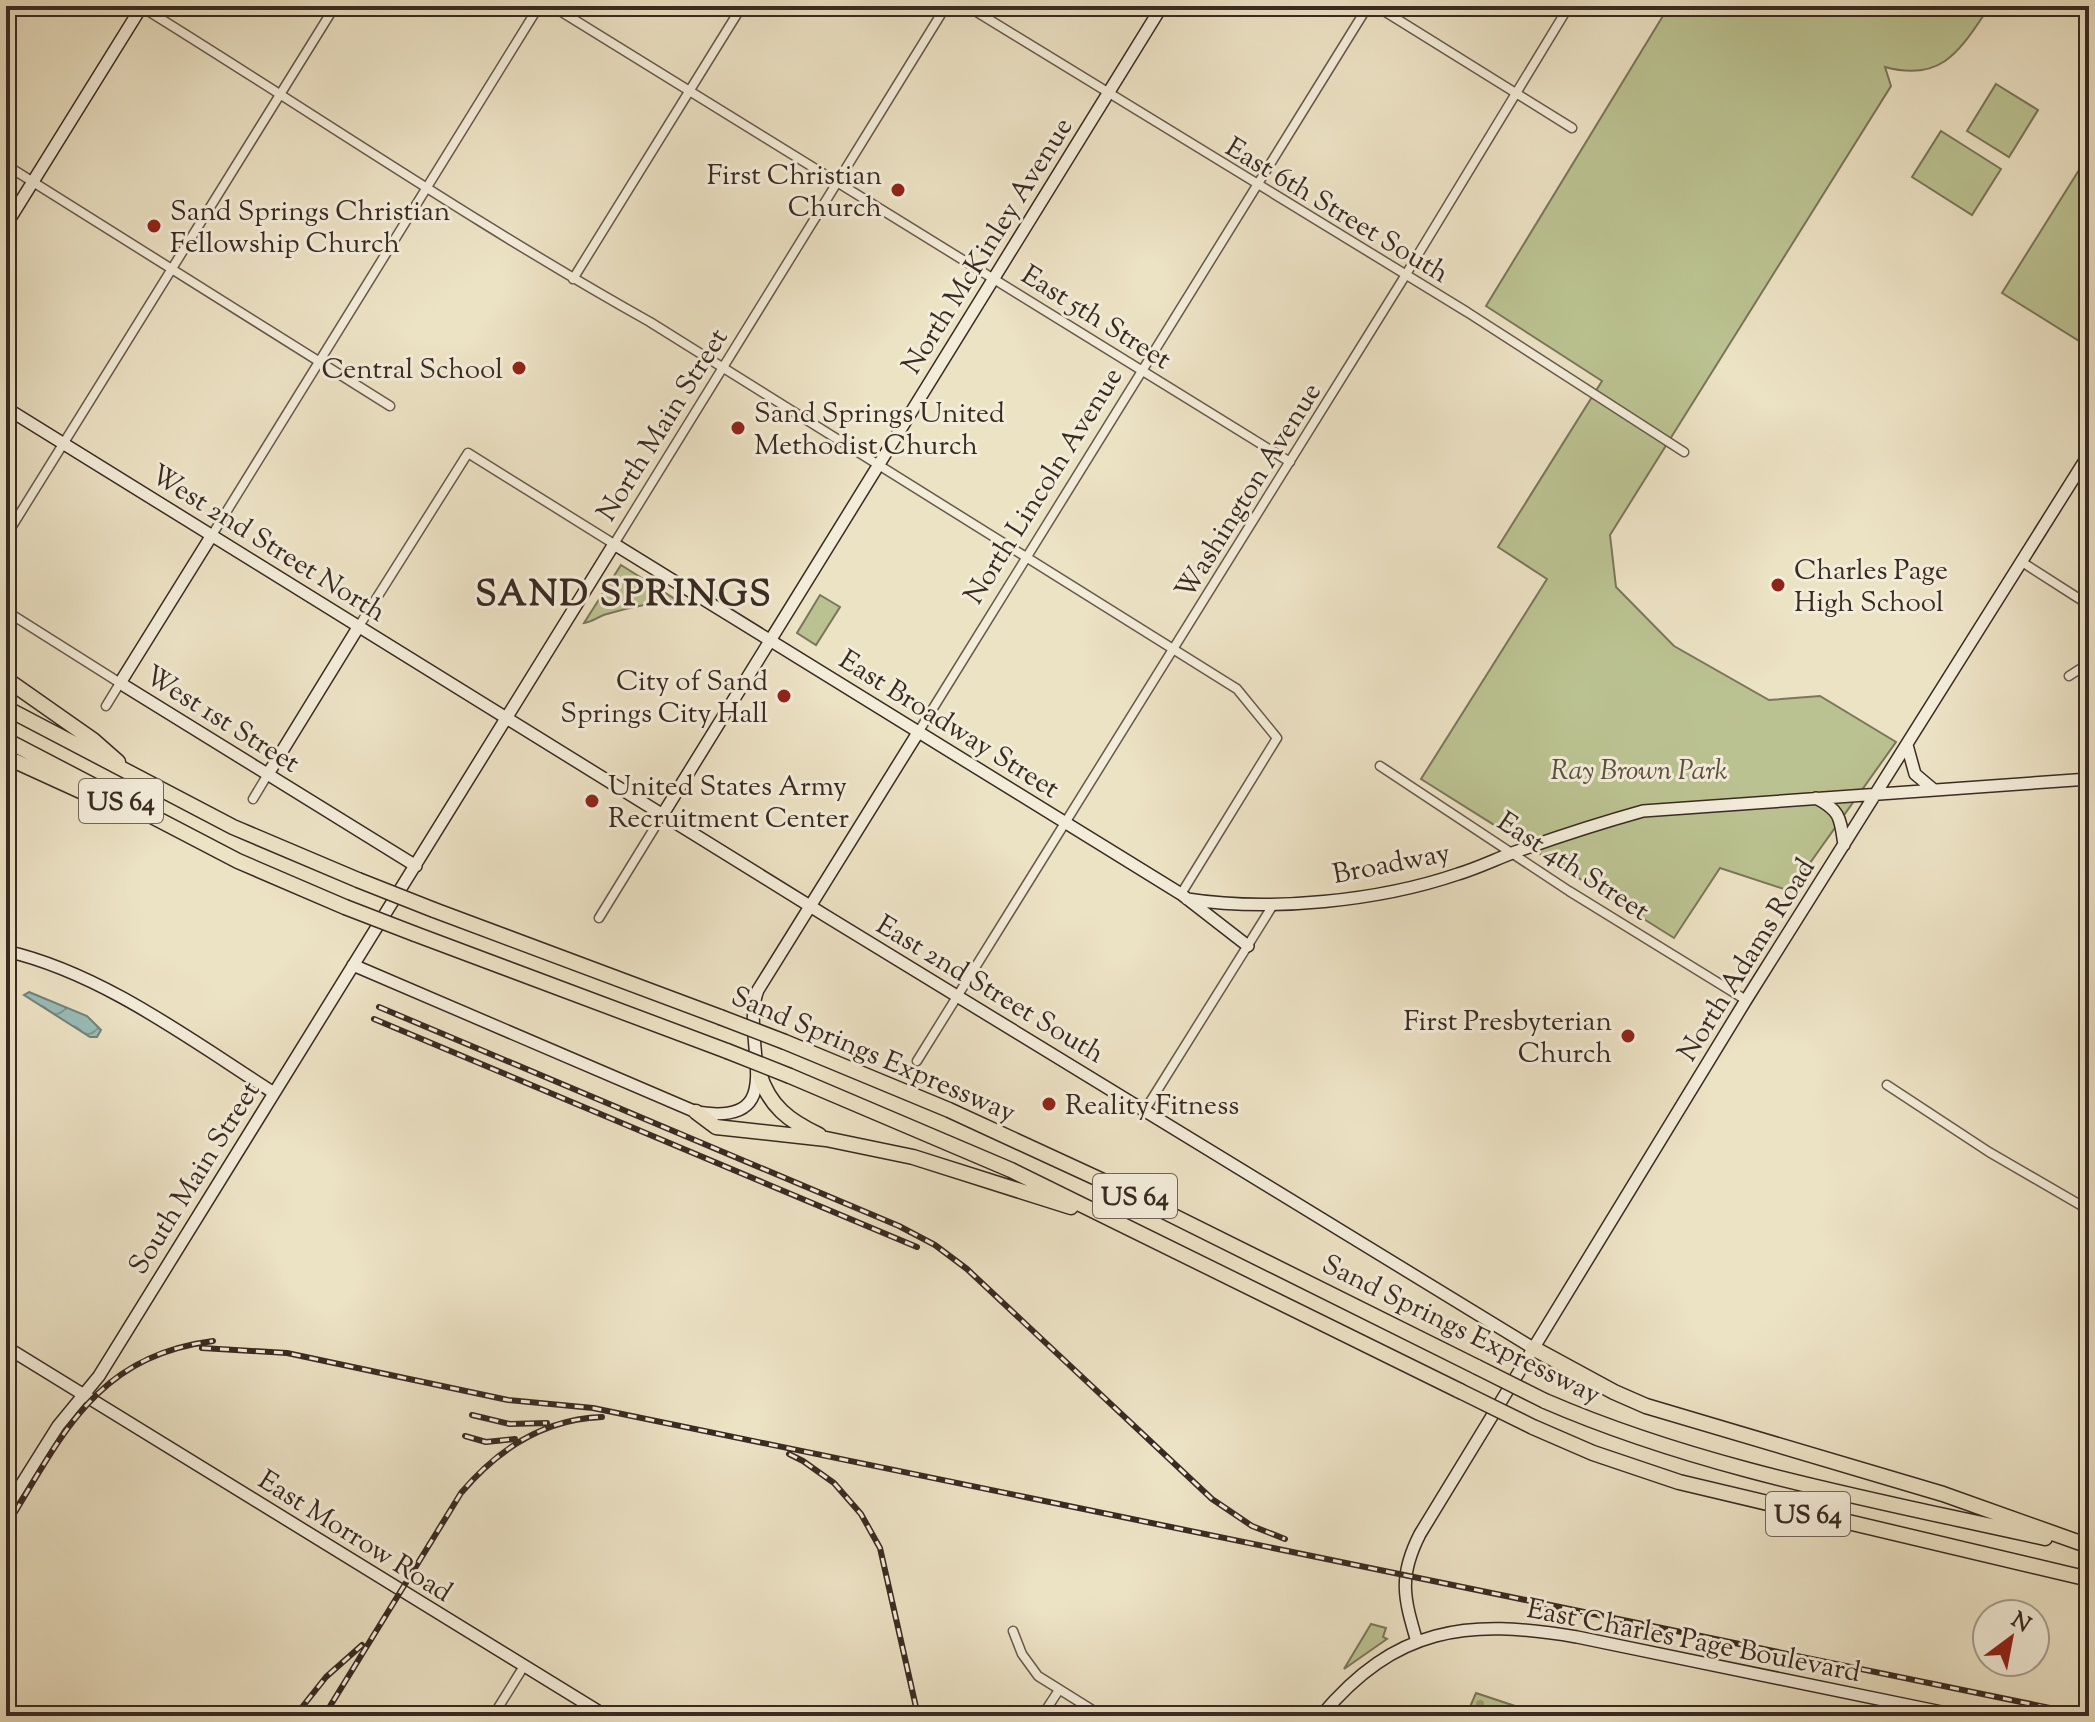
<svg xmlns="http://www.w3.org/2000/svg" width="2095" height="1722" font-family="'Sorts Mill Goudy',serif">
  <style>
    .cemetery { fill: url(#cemetery-stones); stroke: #7a765a; stroke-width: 2 }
    .green { fill: #bbc291; stroke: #7a765a; stroke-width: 2 }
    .water { fill: url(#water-waves); stroke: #73827b; stroke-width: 2 }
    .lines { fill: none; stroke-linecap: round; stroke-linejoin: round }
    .street-casing { stroke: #66584a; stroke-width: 11 }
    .secondary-casing { stroke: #392a22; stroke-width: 14 }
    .highway-casing { stroke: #392a22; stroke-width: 17 }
    .street { stroke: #f3ecd9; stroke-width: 8 }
    .secondary { stroke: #f3ecd9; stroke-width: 11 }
    .highway { stroke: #ece2c4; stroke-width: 14 }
    .rail-casing { stroke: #392a22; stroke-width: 6 }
    .rail { stroke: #f3ecd9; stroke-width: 3; stroke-dasharray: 9; stroke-linecap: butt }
    .highway-bridge-casing { stroke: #392a22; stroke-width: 17; stroke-linecap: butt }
    .highway-bridge { stroke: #ece2c4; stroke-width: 14 }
    .poi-dot { fill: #8f2418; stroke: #f3ecd9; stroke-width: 3 }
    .labels { text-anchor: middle; stroke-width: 6; stroke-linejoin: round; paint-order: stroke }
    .shield { fill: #f3ecd9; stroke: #716459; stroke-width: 2 }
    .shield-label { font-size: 26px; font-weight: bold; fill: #392a22 }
    .poi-label { font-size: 28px; fill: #392a22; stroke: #f3ecd9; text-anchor: start }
    .street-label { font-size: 28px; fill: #392a22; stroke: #f3ecd9 }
    .park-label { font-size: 28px; font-style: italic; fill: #5a503e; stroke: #f3ecd9 }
    .district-label { font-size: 36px; font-weight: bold; letter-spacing: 2px; fill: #392a22; stroke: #f3ecd9 }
  </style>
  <defs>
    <pattern id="cemetery-stones" width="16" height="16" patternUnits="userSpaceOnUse" patternTransform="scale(2)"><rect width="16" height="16" fill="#bbc291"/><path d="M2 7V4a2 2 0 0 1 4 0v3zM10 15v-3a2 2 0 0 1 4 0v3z" fill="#999e76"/></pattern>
    <pattern id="water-waves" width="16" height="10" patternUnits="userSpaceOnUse" patternTransform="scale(2)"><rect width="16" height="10" fill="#99bdb7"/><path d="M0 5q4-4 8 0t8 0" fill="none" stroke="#7e9a94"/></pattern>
  </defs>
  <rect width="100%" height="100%" fill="#ece2c4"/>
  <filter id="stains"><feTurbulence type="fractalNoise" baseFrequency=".0025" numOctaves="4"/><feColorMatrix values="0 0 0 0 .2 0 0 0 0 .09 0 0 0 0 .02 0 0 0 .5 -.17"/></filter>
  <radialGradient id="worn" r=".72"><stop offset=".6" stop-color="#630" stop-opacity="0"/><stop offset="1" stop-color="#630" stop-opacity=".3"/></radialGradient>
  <path class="cemetery" d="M1476 1693 1527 1710 1525 1716H1466Z"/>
  <path class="green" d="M1669 6H1990C1961 48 1944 83 1885 67L1891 86 1610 535 1616 587 1674 646 1769 700 1820 696 1896 742 1790 891 1720 868 1674 938 1421 779 1547 579 1498 547 1602 381 1486 306Z
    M1996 84 2038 110 2009 157 1967 131Z
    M1941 131 2001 169 1972 215 1912 177Z
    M2089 154V336L2084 344 2002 293Z
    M621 565 678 601C653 602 631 607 607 614 599 616 592 622 584 623Z
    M820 595 840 607 816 645 797 633Z
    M1371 1624 1386 1628 1383 1637 1387 1639 1344 1669Z"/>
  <path class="water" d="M29 992 87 1016 101 1030 97 1037H90L24 995Z"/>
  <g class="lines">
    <defs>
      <path id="street" d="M140 6C310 111 475 224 650 322L1237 689 1277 738 1181 894
        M552 6 1290 462
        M967 6 1467 312 1684 452
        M1376 6 1572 128
        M6 165 390 406
        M573 279 742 6
        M212 535 539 6
        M6 536 335 6
        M2022 562 2089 605
        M6 611 120 683 106 706
        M359 626 468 453 614 544 946 6
        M2069 676 2089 663
        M919 731 1368 6
        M1380 766 1569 891 1746 1000
        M253 799 268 774
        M599 918 663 814
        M917 1061 1405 276 1569 6
        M1887 1085 1989 1152 2089 1210
        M1145 1110 1273 905
        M1013 1631 1022 1654 1038 1676 1102 1716
        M493 1716 524 1666
        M1042 1716 1059 1690"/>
      <path id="secondary" d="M6 225 142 6
        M6 408 826 916 1533 1348
        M212 535 120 683 416 866
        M1907 745 1915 774 1934 790
        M268 774 359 626
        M1816 798C1841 811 1840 818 1844 845
        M663 814 1162 6
        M1187 899C1270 912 1379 901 1458 874 1478 868 1496 859 1515 852 1557 837 1600 823 1643 811L2089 779
        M6 951C102 973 191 1040 274 1093
        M353 965 696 1112C795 1128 738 1041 758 990L919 731
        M6 1347 606 1716
        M6 1509 58 1426 99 1376 614 544 1181 894 1248 946
        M1417 1642C1404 1598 1398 1577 1420 1534L1746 1000 2089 454
        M1321 1716C1395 1627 1467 1618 1577 1637L1961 1716"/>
      <path id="highway" d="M6 679 93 740 118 762
        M6 708 233 827 358 880
        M6 740 238 861 345 907
        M6 757 98 799
        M434 910 720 1017
        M415 934 727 1051
        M785 1042 949 1110 1103 1181 1477 1367
        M759 1073C769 1106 789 1121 819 1135
        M790 1076 1011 1170 1460 1391
        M696 1112 716 1127 826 1139 913 1157 1071 1207
        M1533 1348 1614 1392 1646 1406 1943 1494 2089 1546
        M1545 1401C1704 1470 1876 1500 2045 1538
        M1533 1427 1593 1453 1679 1482 2089 1579"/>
    </defs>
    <use href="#street" class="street-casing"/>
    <use href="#secondary" class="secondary-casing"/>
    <use href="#highway" class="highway-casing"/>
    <use href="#street" class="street"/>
    <use href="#secondary" class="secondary"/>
    <use href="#highway" class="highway"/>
    <defs>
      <path id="rail" d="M379 1007 899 1226 935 1245 967 1269 1212 1499 1252 1526 1285 1539
        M374 1019 917 1247
        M202 1348 287 1353 508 1400 593 1408 2089 1716
        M472 1415 510 1424 547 1423
        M465 1436 486 1442 515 1439
        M789 1454 803 1461 834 1483 861 1514 880 1548 918 1716
        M6 1527C62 1436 95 1356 213 1341
        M295 1716 326 1677 362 1645
        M324 1716 461 1493C498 1449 544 1419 602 1417"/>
    </defs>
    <use href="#rail" class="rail-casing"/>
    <use href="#rail" class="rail"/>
    <defs>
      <path id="highway-bridge" d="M358 880 434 910
        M345 907 415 934
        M720 1017 785 1042
        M727 1051 790 1076
        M1477 1367 1545 1401
        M1460 1391 1533 1427"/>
    </defs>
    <use href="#highway-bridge" class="highway-bridge-casing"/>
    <use href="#highway-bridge" class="highway-bridge"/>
  </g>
  <g class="poi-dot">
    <circle cx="898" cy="190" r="8"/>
    <circle cx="154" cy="226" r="8"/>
    <circle cx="519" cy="368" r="8"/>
    <circle cx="738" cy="428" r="8"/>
    <circle cx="1778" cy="585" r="8"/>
    <circle cx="784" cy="696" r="8"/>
    <circle cx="592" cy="801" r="8"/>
    <circle cx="1628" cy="1036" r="8"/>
    <circle cx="1049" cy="1104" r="8"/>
  </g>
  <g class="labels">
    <g class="shield">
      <rect x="79" y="779" width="84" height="44" rx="6"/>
      <rect x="1093" y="1174" width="84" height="44" rx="6"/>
      <rect x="1766" y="1492" width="84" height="44" rx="6"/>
    </g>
    <g class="shield-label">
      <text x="121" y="810">US 64</text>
      <text x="1135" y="1205">US 64</text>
      <text x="1808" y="1523">US 64</text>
    </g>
    <g class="poi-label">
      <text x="882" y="184" text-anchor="end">First Christian<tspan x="882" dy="32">Church</tspan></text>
      <text x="170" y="220">Sand Springs Christian<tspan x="170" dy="32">Fellowship Church</tspan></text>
      <text x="503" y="378" text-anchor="end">Central School</text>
      <text x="754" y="422">Sand Springs United<tspan x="754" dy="32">Methodist Church</tspan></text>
      <text x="1794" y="579">Charles Page<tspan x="1794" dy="32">High School</tspan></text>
      <text x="768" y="690" text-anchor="end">City of Sand<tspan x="768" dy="32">Springs City Hall</tspan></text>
      <text x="608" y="795">United States Army<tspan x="608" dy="32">Recruitment Center</tspan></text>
      <text x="1612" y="1030" text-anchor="end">First Presbyterian<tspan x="1612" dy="32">Church</tspan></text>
      <text x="1065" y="1114">Reality Fitness</text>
    </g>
    <g class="street-label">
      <text transform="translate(1338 209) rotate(31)" y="10">East 6th Street South</text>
      <text transform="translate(986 245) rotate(-58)" y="10">North McKinley Avenue</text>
      <text transform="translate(1097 316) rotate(32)" y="10">East 5th Street</text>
      <text transform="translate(661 424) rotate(-58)" y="10">North Main Street</text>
      <text transform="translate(1042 485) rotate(-58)" y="10">North Lincoln Avenue</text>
      <text transform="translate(1247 490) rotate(-58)" y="10">Washington Avenue</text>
      <text transform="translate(269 542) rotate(32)" y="10">West 2nd Street North</text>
      <text transform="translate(223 718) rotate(32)" y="10">West 1st Street</text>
      <text transform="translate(950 723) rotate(32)" y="10">East Broadway Street</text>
      <text transform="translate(1391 862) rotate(-11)" y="10">Broadway</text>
      <text transform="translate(1574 865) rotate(33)" y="10">East 4th Street</text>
      <text transform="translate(1745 959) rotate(-58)" y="10">North Adams Road</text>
      <text transform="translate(991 988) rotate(31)" y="10">East 2nd Street South</text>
      <text transform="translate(874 1053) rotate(23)" y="10">Sand Springs Expressway</text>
      <text transform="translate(193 1177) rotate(-58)" y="10">South Main Street</text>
      <text transform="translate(1462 1328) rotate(26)" y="10">Sand Springs Expressway</text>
      <text transform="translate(356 1535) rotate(32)" y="10">East Morrow Road</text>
      <text transform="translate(1694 1639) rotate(11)" y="10">East Charles Page Boulevard</text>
    </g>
    <g class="park-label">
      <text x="1639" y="779">Ray Brown Park</text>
    </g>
    <g class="district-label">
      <text x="624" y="605">SAND SPRINGS</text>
    </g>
  </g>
  <rect width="2095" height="1722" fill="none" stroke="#ece2c4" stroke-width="32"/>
  <rect x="8" y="8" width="2079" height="1706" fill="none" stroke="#392a22" stroke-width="4"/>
  <rect x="16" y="16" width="2063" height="1690" fill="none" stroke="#392a22" stroke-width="2"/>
  <g transform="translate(2011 1638) rotate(32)"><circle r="38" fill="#f3ecd9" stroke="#a99e90" stroke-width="2"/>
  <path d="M0-6L14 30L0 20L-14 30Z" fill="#8f2418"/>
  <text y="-12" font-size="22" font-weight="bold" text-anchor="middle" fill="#392a22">N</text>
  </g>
  <rect width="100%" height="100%" filter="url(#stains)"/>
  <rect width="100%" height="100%" fill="url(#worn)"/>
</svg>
